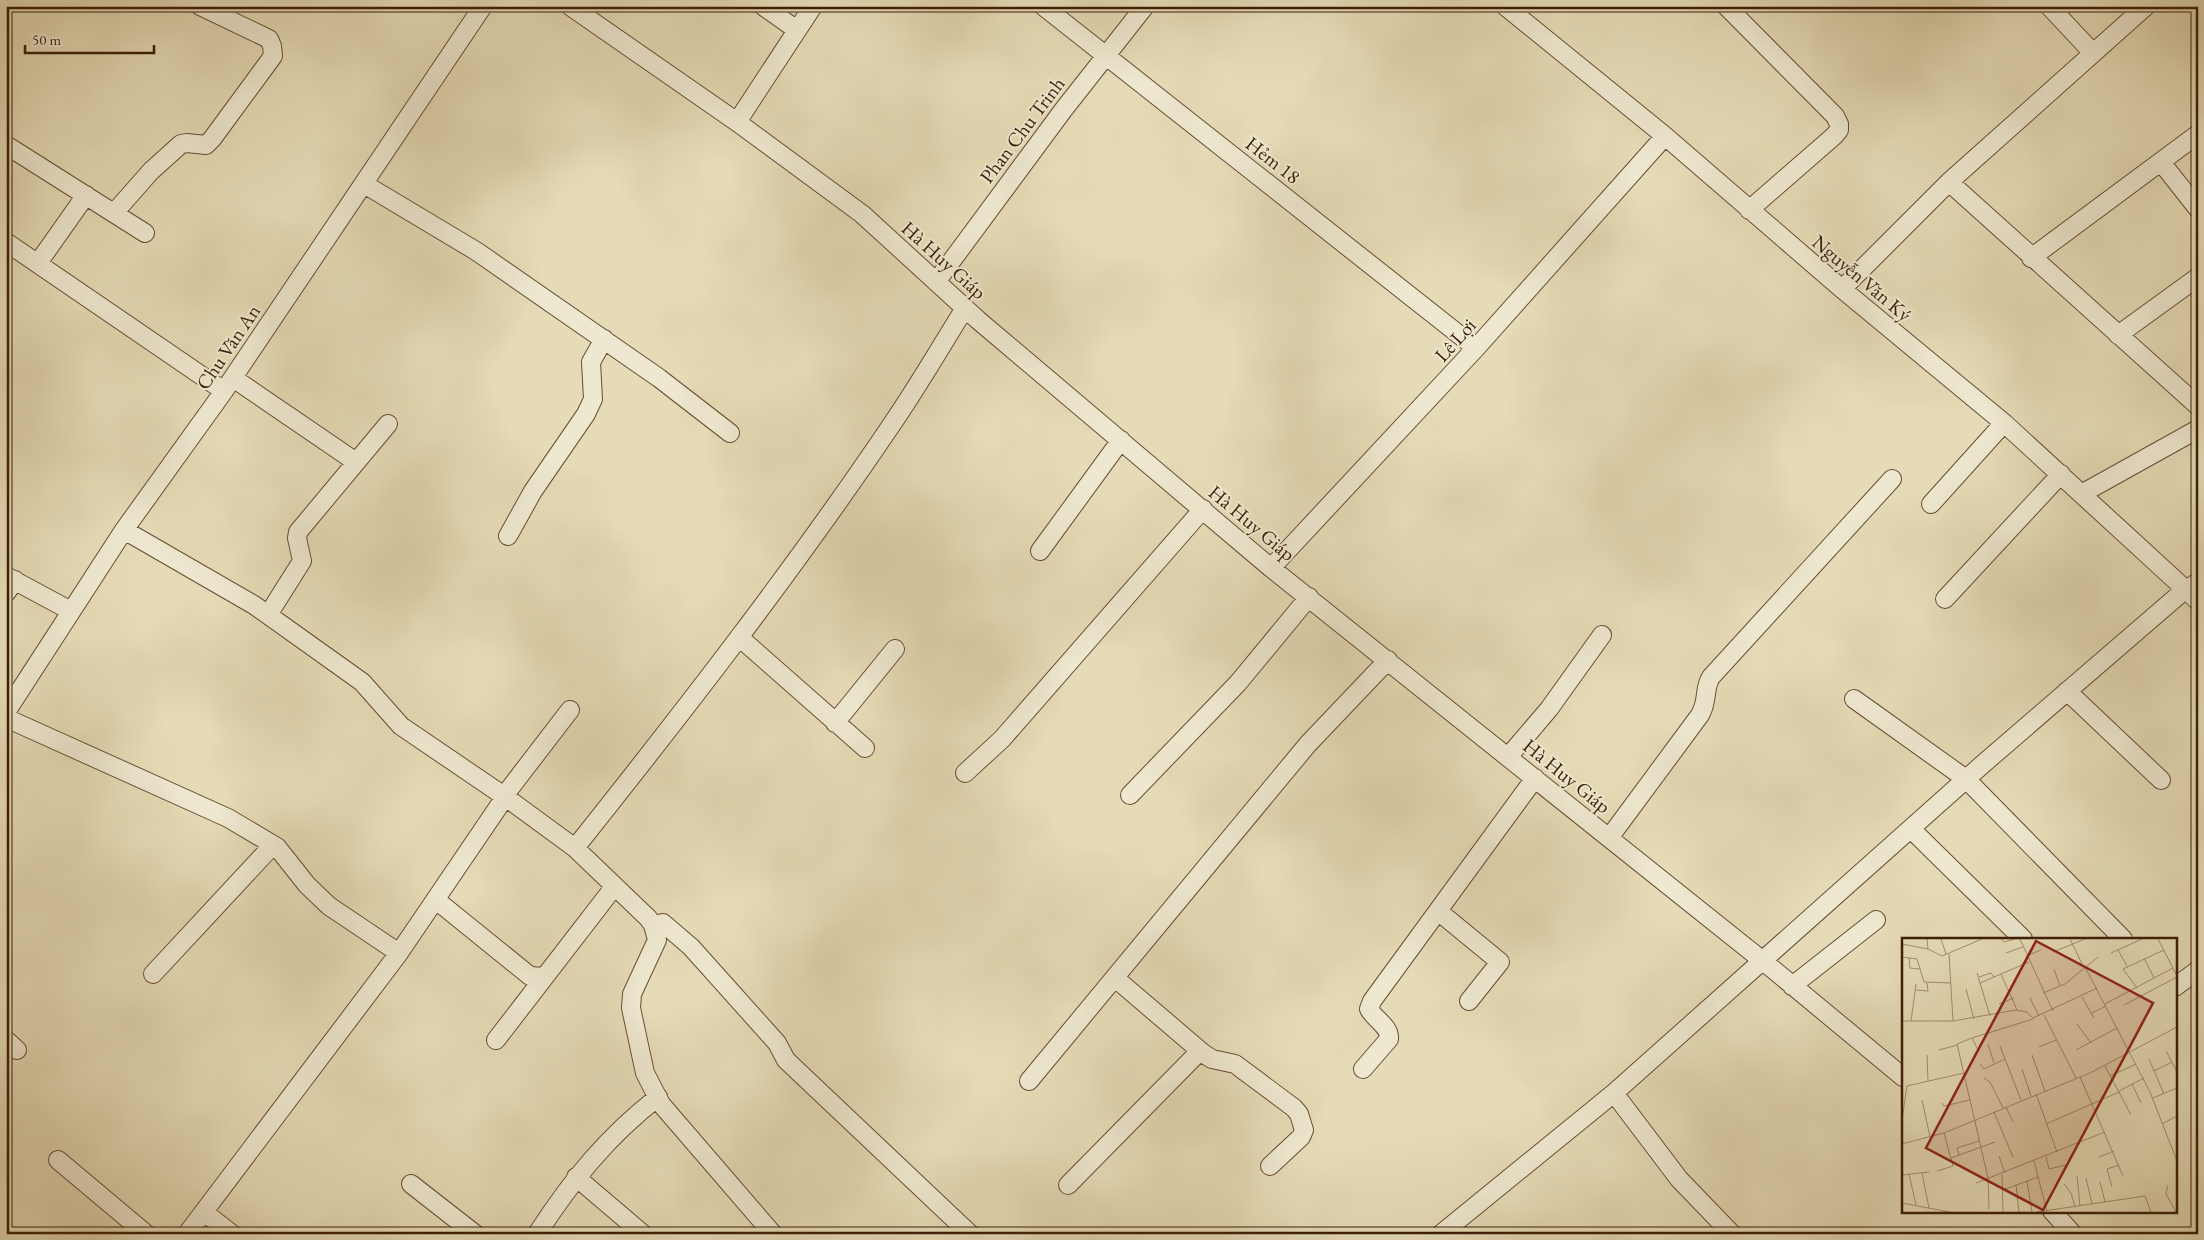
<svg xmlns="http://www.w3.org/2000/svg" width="2204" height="1240" font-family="'EB Garamond',serif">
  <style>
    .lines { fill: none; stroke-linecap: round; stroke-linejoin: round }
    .minor-casing { stroke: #664d33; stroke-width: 20 }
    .minor { stroke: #eee8d0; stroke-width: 18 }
    .labels { text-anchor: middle; stroke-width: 4; stroke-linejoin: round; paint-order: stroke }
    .street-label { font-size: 20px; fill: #3c1e07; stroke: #eee8d0 }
    .inset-road { fill: none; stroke: #a18f70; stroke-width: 1 }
    .view { fill: #8f2418; fill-opacity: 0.15; stroke: #8f2418; stroke-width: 2.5 }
    .inset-edge { fill: none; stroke: #3c1e07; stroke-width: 2.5 }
  </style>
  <rect width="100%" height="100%" fill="#e5dbb6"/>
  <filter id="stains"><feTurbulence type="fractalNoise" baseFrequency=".004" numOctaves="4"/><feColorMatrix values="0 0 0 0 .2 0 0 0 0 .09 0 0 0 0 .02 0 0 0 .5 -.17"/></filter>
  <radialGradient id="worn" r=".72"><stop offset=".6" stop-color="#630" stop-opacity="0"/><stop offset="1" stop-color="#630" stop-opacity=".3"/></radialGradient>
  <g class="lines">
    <defs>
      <path id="minor" d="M570 6 737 122 862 214 978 320 1271 568 1763 961 1903 1077
        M763 6 797 30
        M1043 6 1476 348
        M1505 6 1665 136 1842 289 2004 423 2198 601
        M1726 6 1835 116 1839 124V130L1834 136 1749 210
        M2049 6 2093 53
        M2146 6 1949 182 2198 406
        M737 122 813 6
        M6 145 145 233
        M2161 162 2198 209
        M364 184 476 251 659 378 730 433
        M114 213 151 171 181 144 187 143 206 145 212 139 273 56 272 46 269 39 200 6
        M6 242 224 391
        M2031 258 2198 134
        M38 263 86 195
        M936 282 1064 109 1145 6
        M1842 289 1949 182
        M2118 335 2198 277
        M233 378 356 462
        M2083 493 2198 429
        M1931 504 2004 423
        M124 530 254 605 362 682 401 726 504 796 575 848 648 918 653 925 657 940 632 994 631 1008 645 1073 661 1104 773 1234
        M508 536 533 491 586 414 593 399 591 362 604 339
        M1040 551 1121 440
        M1271 568 1476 348 1665 136
        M6 576 71 611
        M6 593 15 580
        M1945 599 2061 474
        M268 615 302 561 297 538 298 532 388 424
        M739 637 865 748
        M2067 691 2161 780
        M1854 699 1966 779 2123 939
        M6 712 124 530 224 391 483 6
        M6 718 228 818 277 847 307 885 329 906 399 953
        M835 723 895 649
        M1508 757 1549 709 1602 635
        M965 773 1002 739 1203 509
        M1130 795 1238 683 1309 597
        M504 796 570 710
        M1911 829 2023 939
        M1609 838 1700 715C1709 699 1703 690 1711 677L1892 479
        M575 848C684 711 792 572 890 427 917 388 940 348 965 308
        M436 900 530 976 544 977
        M1438 911 1500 962 1469 1001
        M653 925 663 923 691 947 777 1043 786 1060 970 1234
        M153 974 273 845
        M1115 978 1204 1054 1212 1059 1235 1064 1294 1108 1299 1114 1304 1130 1301 1137 1270 1166
        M1792 986 1876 920
        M2175 987 2198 970
        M6 1040 17 1050
        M496 1040 614 887
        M1363 1069 1389 1039C1390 1026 1375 1020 1369 1009L1372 1001 1535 778
        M1029 1081 1308 744 1388 660
        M1614 1093 1679 1179 1732 1234
        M58 1160 146 1234
        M576 1177 643 1234
        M411 1184 475 1234
        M1068 1185 1200 1051
        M2052 1211 2073 1234
        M204 1212 232 1234
        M187 1234 399 953 505 797
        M537 1234C572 1180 607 1137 658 1097
        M1441 1234 1614 1093 1983 764 2180 594 2198 582"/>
    </defs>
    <use href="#minor" class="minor-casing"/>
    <use href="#minor" class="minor"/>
  </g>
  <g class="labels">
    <g class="street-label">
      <text transform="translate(1022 130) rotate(-53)" y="7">Phan Chu Trinh</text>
      <text transform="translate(1273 160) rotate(38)" y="7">Hẻm 18</text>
      <text transform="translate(944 260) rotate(42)" y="7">Hà Huy Giáp</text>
      <text transform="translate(1862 278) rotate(40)" y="7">Nguyễn Văn Ký</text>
      <text transform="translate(1455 340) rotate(-48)" y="7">Lê Lợi</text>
      <text transform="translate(228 347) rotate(-56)" y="7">Chu Văn An</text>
      <text transform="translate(1252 523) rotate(40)" y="7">Hà Huy Giáp</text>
      <text transform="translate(1567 776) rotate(39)" y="7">Hà Huy Giáp</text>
    </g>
  </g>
  <g transform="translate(1902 938)">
    <rect width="275" height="275" fill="#e5dbb6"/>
    <path class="inset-road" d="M25 1 26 11 40 18 80 1M39 1 44 16M99 1 102 4 113 1M118 1 151 73M168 1 182 30M256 1 275 38M0 6 26 11M216 12 225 28M151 14 183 1M104 15 121 9M209 15 240 1M47 16 51 83M124 18 139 12M0 19 15 21 22 44 49 45M7 20 8 30 18 31M242 20 252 40M183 29 248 154 275 223M152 31 158 48M75 35 88 78M99 36 115 72M77 39 89 35 92 39M78 45 127 24M235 50 221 31 262 12M64 51 72 81M14 52 26 53 25 45M141 55 163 46 196 19M180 59 192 80M128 60 137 78M97 66 112 60M203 66 271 30M222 67 275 39M190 75 204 68M142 77 174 140M0 83H51L114 72 125 74 131 80 195 50M9 83 14 46M175 86 189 105M70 100 55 106 86 240 87 271M86 106 92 125M98 108 119 162M137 109 154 102M37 112 55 107M76 112 70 100 131 81M174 112 215 90M264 113 275 134M25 117 26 143M130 117 143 153M247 121 262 156M78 126 82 131 103 121M203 128 229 177M120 131 129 158M252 133 270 124M208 138 234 126M178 139 221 238M82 140 88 144 101 170M230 146 239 165M217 153 242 140M134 156 155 214M251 160 275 150M20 162 28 199M40 165 42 168 68 162M104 169 111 184M92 174 111 219M0 182 5 148 62 135M144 186 217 154M260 186 275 178M0 206 42 195 188 135 275 89M57 217 55 210 77 203M97 218 103 235M144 219 147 231 164 227M197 219 212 213M49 220 93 204M132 223 136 239M35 233 51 228 42 195M20 235 27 270M7 236 14 267M100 236 101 274M0 237 27 234M175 238 178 268M184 240 190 266M125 243 130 274M198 244 203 264M74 245 203 194M162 246 169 255 173 269M114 247 117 274M266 247 264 256 274 274M210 249 205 231 217 227M101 252 136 239 145 273M0 265 47 274M135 274 243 258 249 274"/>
    <path class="view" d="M134 3 251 65 141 272 24 210Z"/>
    <rect width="275" height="275" class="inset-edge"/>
  </g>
  <rect width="2204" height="1240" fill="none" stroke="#e5dbb6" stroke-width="25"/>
  <rect x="8" y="8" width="2189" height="1225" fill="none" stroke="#3c1e07" stroke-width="2.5"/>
  <rect x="12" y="12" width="2179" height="1215" fill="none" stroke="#3c1e07"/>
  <path d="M25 45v8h129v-8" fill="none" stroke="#3c1e07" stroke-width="2.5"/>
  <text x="32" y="45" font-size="15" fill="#3c1e07" stroke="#eee8d0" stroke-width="4" paint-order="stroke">50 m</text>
  <rect width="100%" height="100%" filter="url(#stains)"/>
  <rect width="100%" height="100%" fill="url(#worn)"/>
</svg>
